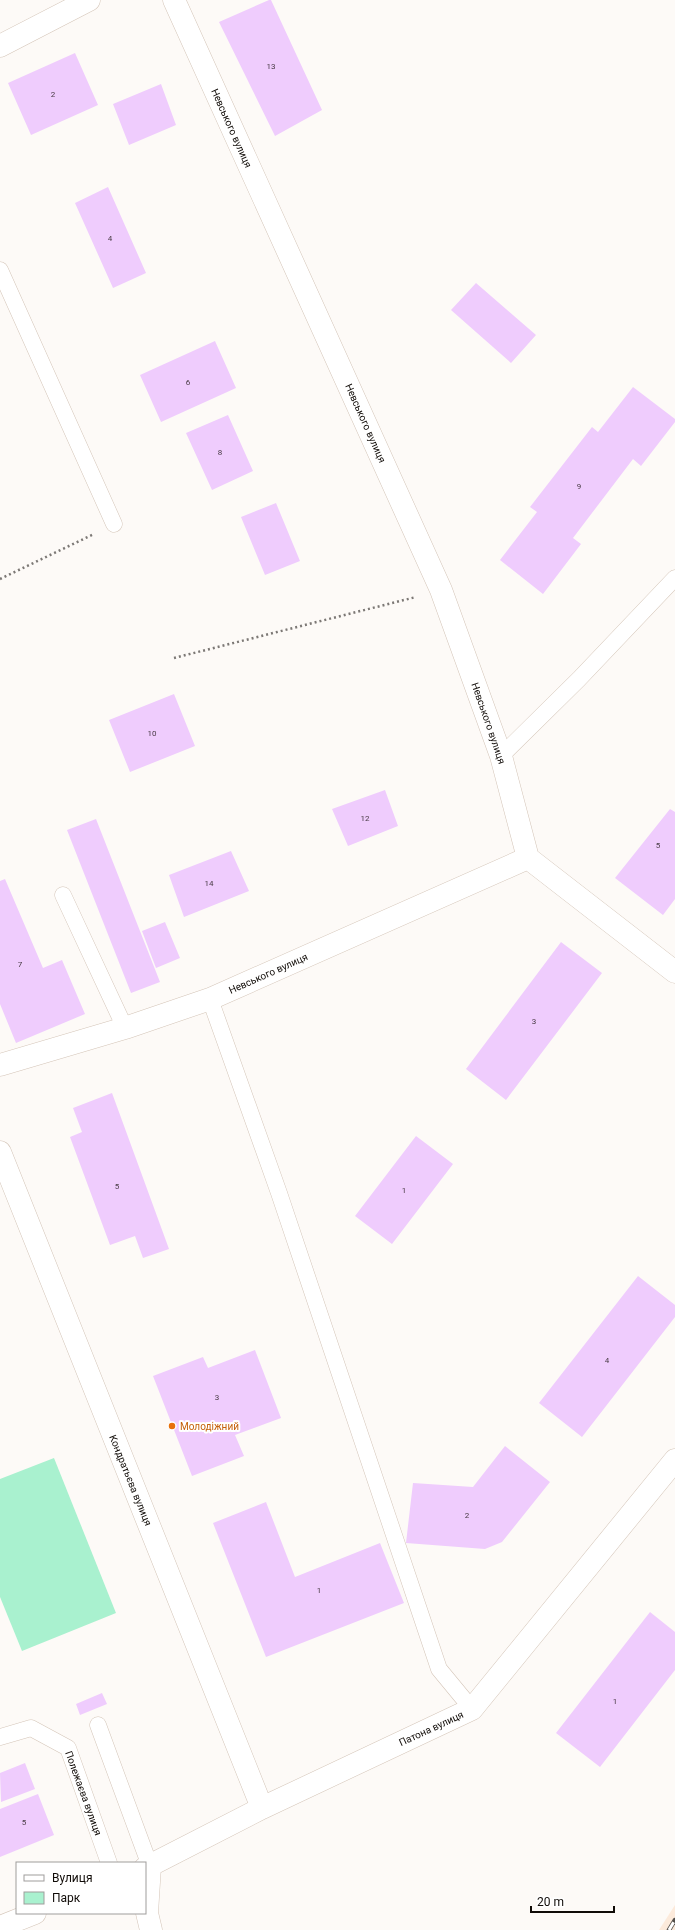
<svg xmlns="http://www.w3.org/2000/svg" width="675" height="1930" font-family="Roboto,sans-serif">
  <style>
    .built { fill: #fceadb }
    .green { fill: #a9f1cf }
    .building { fill: #efccfd }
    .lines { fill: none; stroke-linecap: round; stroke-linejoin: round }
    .lane-casing { stroke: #d4c5b8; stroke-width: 17 }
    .street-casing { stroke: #d4c5b8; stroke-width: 23 }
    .path { stroke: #7c7875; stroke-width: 2.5; stroke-dasharray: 2 3; stroke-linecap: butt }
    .lane { stroke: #fff; stroke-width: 16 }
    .street { stroke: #fff; stroke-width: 22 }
    .rail-casing { stroke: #524e4a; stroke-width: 4.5 }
    .rail { stroke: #fff; stroke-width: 3; stroke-dasharray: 9; stroke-linecap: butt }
    .food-dot { fill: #e8710a; stroke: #fff; stroke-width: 1.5 }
    .labels { text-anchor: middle; stroke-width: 4; stroke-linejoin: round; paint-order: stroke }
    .number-label { font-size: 8px; fill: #483b44 }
    .street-label { font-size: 10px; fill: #100b07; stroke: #fff }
    .food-label { font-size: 10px; fill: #c56008; stroke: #fff; text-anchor: start }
  </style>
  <rect width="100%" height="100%" fill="#fdfaf7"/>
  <path class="built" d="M675 1905V1930H659Z"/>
  <path class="green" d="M54 1458 116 1613 22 1651 0 1597V1479Z"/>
  <path class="building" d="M269 0H271L322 110 275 136 219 22Z
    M75 53 98 105 31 135 8 83Z
    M161 84 176 125 129 145 113 104Z
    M108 187 146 273 113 288 75 203Z
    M476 283 536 335 511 363 451 310Z
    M215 341 236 388 161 422 140 375Z
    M633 387 675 419V422L641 466 633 459 573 538 581 544 543 594 500 560 537 512 530 507 592 427 598 432Z
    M228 415 253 471 212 490 186 433Z
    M276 503 300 561 265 575 241 517Z
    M174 694 195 746 130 772 109 720Z
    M385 790 398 826 348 846 332 809Z
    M670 809 675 812V899L663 915 615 878Z
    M96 819 160 982 131 993 67 830Z
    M231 851 249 891 184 917 169 875Z
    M5 879 43 968 62 960 85 1014 16 1043 0 1004V881Z
    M165 922 180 958 156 968 142 931Z
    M561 942 602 973 506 1100 466 1069Z
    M112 1093 169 1249 143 1258 135 1236 110 1245 70 1137 82 1132 73 1108Z
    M416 1136 453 1164 392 1244 355 1216Z
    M638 1276 675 1305V1317L582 1437 539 1403Z
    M255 1350 281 1418 235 1435 244 1456 192 1476 153 1376 203 1357 208 1368Z
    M505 1446 550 1482 502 1542 485 1549 406 1543 413 1483 473 1487Z
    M266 1502 295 1577 380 1543 404 1603 266 1657 213 1523Z
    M650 1612 675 1632V1670L600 1767 556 1733Z
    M102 1693 107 1704 80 1715 76 1704Z
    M25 1763 35 1789 1 1802 0 1773Z
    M38 1794 54 1835 0 1857V1809Z"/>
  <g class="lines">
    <defs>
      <path id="lane" d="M0 270 114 524
        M501 756 579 679 675 578
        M63 895 125 1028
        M210 999 279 1193 439 1669 472 1709
        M98 1725 150 1866
        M0 1737 31 1728 68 1748 109 1863"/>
      <path id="street" d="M174 0 441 590 501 756 528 858 675 972
        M0 46 89 0
        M0 1065 125 1028 210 999 528 858
        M0 1152 262 1808
        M150 1866 147 1913 151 1930
        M145 1868 262 1808 472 1709 675 1460
        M0 1927 35 1913"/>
    </defs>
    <use href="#lane" class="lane-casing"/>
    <use href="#street" class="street-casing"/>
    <path class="path" d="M0 579 94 534
      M174 658 416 597"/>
    <use href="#lane" class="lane"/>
    <use href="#street" class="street"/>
    <defs>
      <path id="rail" d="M669 1930 675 1920"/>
    </defs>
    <use href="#rail" class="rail-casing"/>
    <use href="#rail" class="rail"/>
  </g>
  <circle class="food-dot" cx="172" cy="1426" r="4"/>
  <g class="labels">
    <g class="number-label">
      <text x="271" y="69">13</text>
      <text x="53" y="97">2</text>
      <text x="110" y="241">4</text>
      <text x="188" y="385">6</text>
      <text x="220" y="455">8</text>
      <text x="579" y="489">9</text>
      <text x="152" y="736">10</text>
      <text x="365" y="821">12</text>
      <text x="658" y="848">5</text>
      <text x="209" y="886">14</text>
      <text x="20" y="967">7</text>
      <text x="534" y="1024">3</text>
      <text x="117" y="1189">5</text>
      <text x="404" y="1193">1</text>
      <text x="607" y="1363">4</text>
      <text x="217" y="1400">3</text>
      <text x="467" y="1518">2</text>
      <text x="319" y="1593">1</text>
      <text x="615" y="1704">1</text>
      <text x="24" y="1825">5</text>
    </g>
    <g class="street-label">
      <text transform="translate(232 128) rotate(66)" y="4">Невського вулиця</text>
      <text transform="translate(366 423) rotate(66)" y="4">Невського вулиця</text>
      <text transform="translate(489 723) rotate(71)" y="4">Невського вулиця</text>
      <text transform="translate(268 973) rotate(-24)" y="4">Невського вулиця</text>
      <text transform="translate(131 1480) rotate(68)" y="4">Кондратьєва вулиця</text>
      <text transform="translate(431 1728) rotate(-25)" y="4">Патона вулиця</text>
      <text transform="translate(84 1793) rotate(70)" y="4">Полежаєва вулиця</text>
    </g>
    <g class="food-label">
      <text x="180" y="1430">Молодіжний</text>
    </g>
  </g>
  <rect x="16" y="1862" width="130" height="52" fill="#ffffff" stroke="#9f9d9c"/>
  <rect x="24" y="1875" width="20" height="6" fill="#ffffff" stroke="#9f9d9c"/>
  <text x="52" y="1882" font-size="12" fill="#100b07">Вулиця</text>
  <rect x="24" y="1892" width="20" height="12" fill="#a9f1cf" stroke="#9f9d9c"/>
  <text x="52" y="1902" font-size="12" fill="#100b07">Парк</text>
  <path d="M531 1906v6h83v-6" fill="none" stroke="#100b07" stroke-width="2"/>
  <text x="537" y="1906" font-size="12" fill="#100b07" stroke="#ffffff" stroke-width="3" paint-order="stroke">20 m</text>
</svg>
